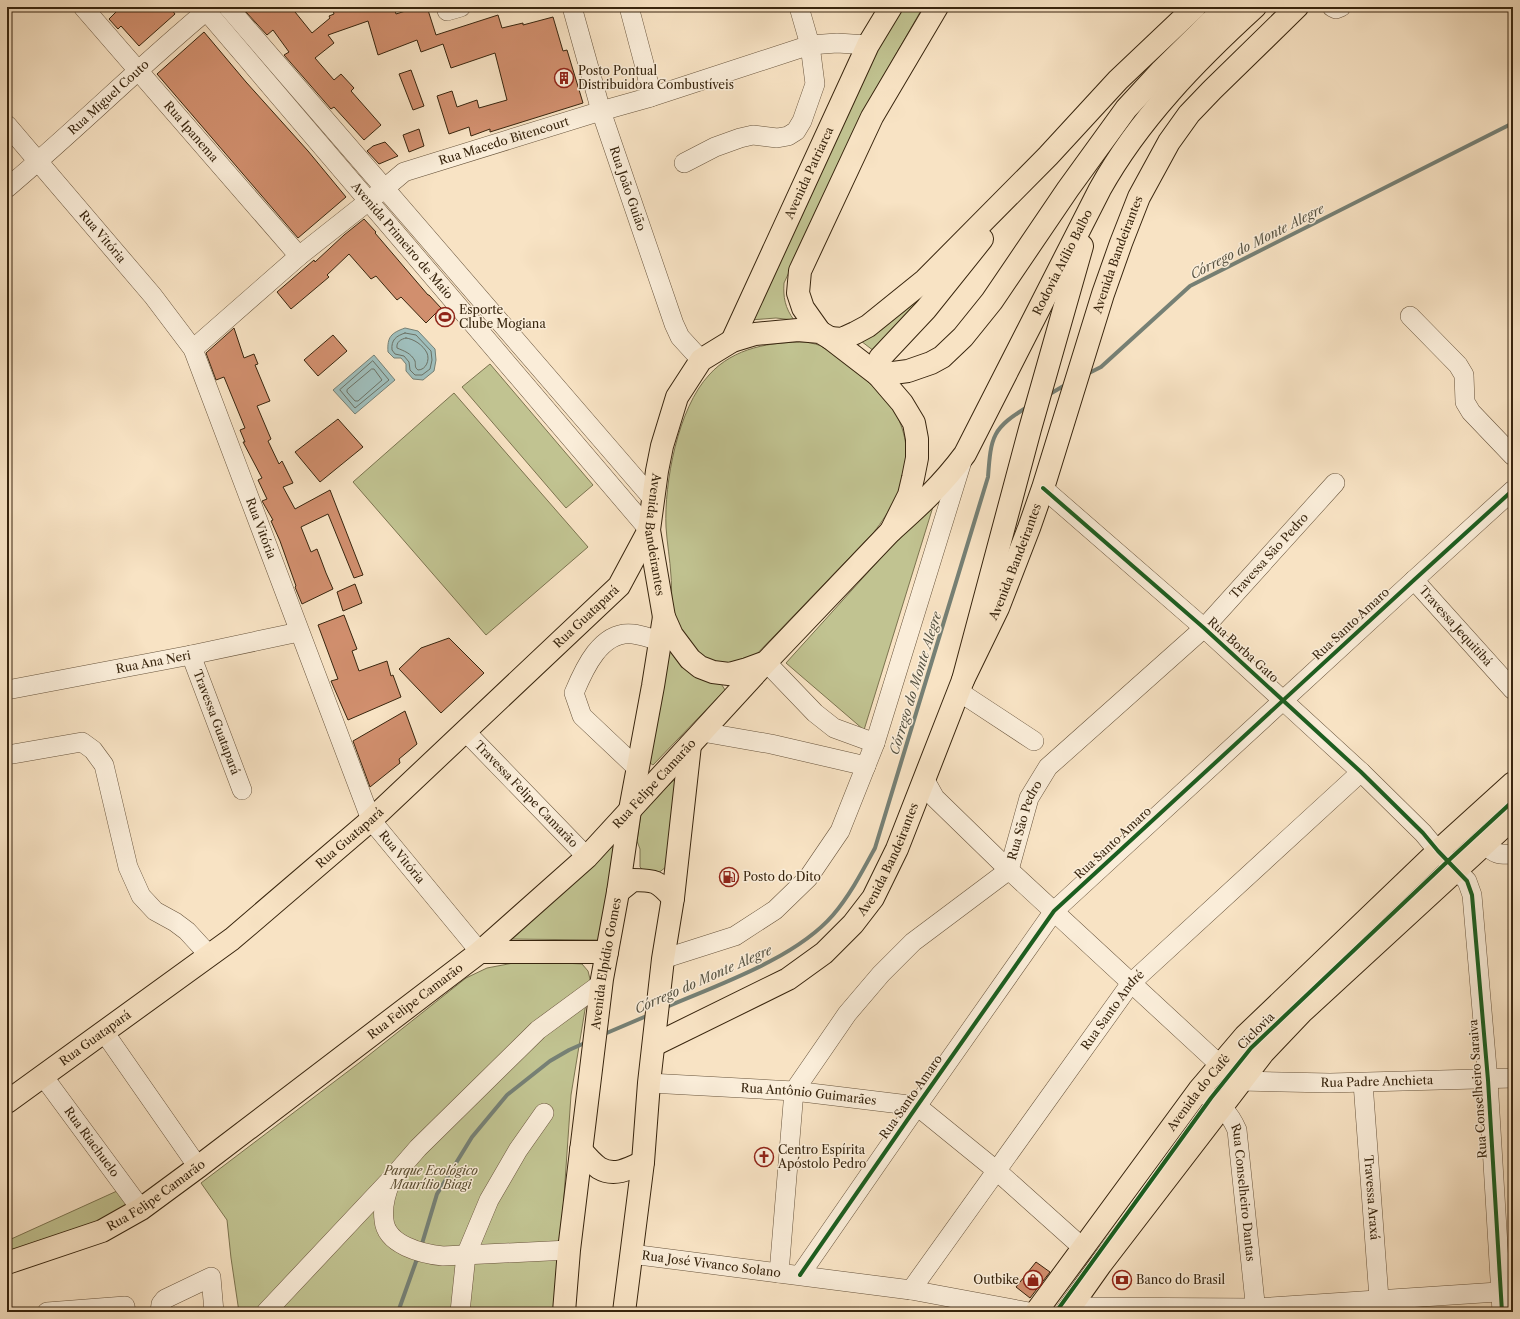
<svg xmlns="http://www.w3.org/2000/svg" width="1520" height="1319" font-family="'Libre Caslon Text',serif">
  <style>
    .green { fill: #c1c391; stroke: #7c7450 }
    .water { fill: #9fbdba; stroke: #768075 }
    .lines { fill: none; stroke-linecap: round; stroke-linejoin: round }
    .shore { stroke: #6c7164; stroke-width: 1 }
    .stream { stroke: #768075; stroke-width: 4 }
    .building { fill: #d18f6e; stroke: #38250e }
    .minor-casing { stroke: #68543c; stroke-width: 20 }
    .major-casing { stroke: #38250e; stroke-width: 24 }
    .highway-casing { stroke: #38250e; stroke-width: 24 }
    .minor { stroke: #faedd9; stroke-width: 19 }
    .major { stroke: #f8e3c4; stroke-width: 22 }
    .highway { stroke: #f8e3c4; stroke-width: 22 }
    .cycleway-casing { stroke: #faedd9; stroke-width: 6 }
    .cycleway { stroke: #1b5e20; stroke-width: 4 }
    .labels { text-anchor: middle; stroke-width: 3; stroke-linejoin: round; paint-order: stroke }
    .poi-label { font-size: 12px; fill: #38250e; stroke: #faedd9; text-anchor: start }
    .street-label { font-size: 12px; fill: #38250e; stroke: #faedd9 }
    .park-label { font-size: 12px; font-style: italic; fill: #5a4c2f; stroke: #faedd9 }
    .water-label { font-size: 13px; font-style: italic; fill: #575342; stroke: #faedd9 }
  </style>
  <rect width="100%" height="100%" fill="#f8e3c4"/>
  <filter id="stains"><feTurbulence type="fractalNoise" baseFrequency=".005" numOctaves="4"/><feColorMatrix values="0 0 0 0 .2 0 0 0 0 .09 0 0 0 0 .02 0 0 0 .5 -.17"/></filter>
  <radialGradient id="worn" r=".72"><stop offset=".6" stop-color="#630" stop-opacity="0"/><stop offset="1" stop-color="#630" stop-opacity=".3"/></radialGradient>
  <path class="green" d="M902 7H923L864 110 784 283C783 297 785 308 794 320L776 318 750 320 877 50Z
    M954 264 874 351 857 338Z
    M806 342C833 347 840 356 861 373 867 378 874 383 879 389 883 393 886 399 890 404 920 449 905 492 874 532L752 659 718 666C711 662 700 657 695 652 691 647 676 623 674 618 671 609 672 587 671 576 670 559 667 543 666 527 664 483 678 408 709 375 734 347 771 342 806 342Z
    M490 364 593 485 566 508 462 387Z
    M454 393 588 547 486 635 353 482Z
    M936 497 864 730 786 663Z
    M668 651H673L720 682 725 690 653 765 650 763Z
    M676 778 666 867 657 874 645 872 640 867V849L637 841 641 813Z
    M616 843 601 940 509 939C547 908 582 877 616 843Z
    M524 961 582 964 588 971 590 979 571 1095 556 1312H239L231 1258 227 1220 201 1183 359 1063 466 978 487 968Z
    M117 1191 127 1205 98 1221 7 1253V1237L9 1240Z"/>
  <path class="water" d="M405 328 418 331 435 349 436 360 434 371 423 380 413 379 406 371V364L401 358H394L388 352C387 337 391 333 405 328Z
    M374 355 395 380 355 414 333 390Z"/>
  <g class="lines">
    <path class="shore" d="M405 333 416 335 431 351 432 360 430 369 422 375H415L410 370 409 362 404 356 395 354 392 350C391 340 396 336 405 333Z
      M406 338C414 339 423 345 427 353 430 360 426 370 418 370 414 367 416 365 415 361 411 353 404 351 397 348 396 342 401 339 406 338Z
      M373 361 389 380 355 408 340 390Z
      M372 369H374L382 380 358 401H355L347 392V390Z"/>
    <path class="stream" d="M1087 374 1101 367 1190 286 1513 123
      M1048 395 1067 384
      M664 1008C717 985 795 959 833 915 850 895 862 872 875 848L988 477C991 436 992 428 1029 406
      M602 1035 649 1015
      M421 1247 437 1194 472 1137 507 1095 550 1061 569 1050 587 1042
      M398 1312 418 1256"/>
  </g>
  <path class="building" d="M121 7H172V10L175 14 139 46 121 26 118 29 109 19Z
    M255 7H291L312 33 330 18 329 16 334 14 332 7H394L396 14 418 7H427L436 35 498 15 502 28 523 23V25L553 17 563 51 567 50 583 103 490 132V129L471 136 469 127 449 134 437 96 452 91 457 107 477 100 479 108 507 100 495 53 451 68 443 44 421 52 417 40 378 55 368 21 328 35 334 43 315 58 334 80 341 74 354 88 351 91 381 125 364 140 334 107 331 109 284 55 289 52 273 30 267 35 246 12Z
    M204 32 246 82 308 151 346 197 298 238 157 74Z
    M411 70 424 106 413 110 399 74Z
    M419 129 424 146 409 152 403 135Z
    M385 142 398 156 379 164 367 151 373 146Z
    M364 219 376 232 375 233 428 295H429L441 308 426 323 401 297 397 300 376 276 371 279 349 254 327 275 329 277 291 309 277 292 314 260 315 262 344 235Z
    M234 328 244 358 254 354 258 364 255 365 270 401 257 406 271 439 268 441 279 464 282 461 293 483 283 487 295 509 330 490 363 575 354 578 328 514 301 527 311 552 317 549 326 573 333 589 302 604 295 587 296 586 280 541 271 521 273 520 262 501 267 499 258 480 262 478 243 442H245L240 430 245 428 224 377 216 380 206 353Z
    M333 335 347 351 318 376 304 360Z
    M338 419 363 447 320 482 295 452Z
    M355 584 362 603 343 611 337 592Z
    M344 615 357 649 352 651 359 671 387 661 391 676 393 675 401 697 348 720 331 681 338 679 318 625Z
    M449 638 484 673 441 713 399 669 421 648Z
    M405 711 417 744 399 759 400 763 370 787 353 741Z
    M1036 1262 1050 1272 1030 1298 1016 1287Z"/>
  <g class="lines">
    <defs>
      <g id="minor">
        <path id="s1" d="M83 7 299 256"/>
        <path id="s2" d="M203 7 649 530"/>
        <path d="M228 7 653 499"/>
        <path id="s3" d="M572 7 601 111 674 324 680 337 701 360"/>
        <path d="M629 7 646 71 651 97"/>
        <path d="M1332 7 1336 9 1341 7"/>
        <path d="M447 11 461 7"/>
        <path id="s4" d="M7 125 153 296 193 349 371 820 480 952"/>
        <path d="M684 163 715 147 740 138 753 135 777 138 788 136 796 131 802 121 815 84 810 45 799 7"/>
        <path id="s5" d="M7 188C77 129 141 65 211 7"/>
        <path d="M1410 316 1458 365 1464 375 1465 402 1471 412 1513 456"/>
        <path id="s6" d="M193 349 299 256 385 188 404 172 601 111 651 97 810 45 837 43 868 45"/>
        <path d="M1043 488 1204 628 1361 772 1423 833 1438 851 1467 881 1472 895 1488 1080 1502 1312"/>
        <path id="s7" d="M1414 580 1513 690"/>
        <path id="s8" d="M191 655 242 790"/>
        <path d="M766 662 815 713 834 728 875 743"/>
        <path id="s9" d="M7 690 191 655 299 632"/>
        <path d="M958 691 1034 741"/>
        <path id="s10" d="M465 731 587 857"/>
        <path d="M702 732 771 744 866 766"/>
        <path d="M7 755 82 742 93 750 104 765 128 867 141 896 155 911 175 922 187 931 209 955"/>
        <path d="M638 769 582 716 574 693C584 669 601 630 633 634 642 635 652 639 661 641"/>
        <path d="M925 780 935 798 1009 870 1220 1065"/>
        <path d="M1484 844C1494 854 1499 855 1513 854"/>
        <path d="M663 959 735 936 775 910 808 878 840 831 875 743 963 458"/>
        <path d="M104 1032 198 1167"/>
        <path id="s11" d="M43 1076 141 1209"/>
        <path id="s12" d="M1240 1081 1330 1083 1513 1078"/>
        <path id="s13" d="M649 1083 794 1091 917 1106 997 1171 1083 1248"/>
        <path id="s14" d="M1363 1083 1380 1312"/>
        <path id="s15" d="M1199 1090C1217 1103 1228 1109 1237 1130L1256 1312"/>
        <path d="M391 1181C386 1193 382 1206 384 1220 386 1245 422 1254 443 1256L569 1250"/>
        <path id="s16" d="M631 1254 911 1290 1029 1312"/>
        <path id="s17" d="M779 1273 794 1091 847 1014 881 974 913 942 1009 870 1029 798 1048 767 1204 628 1335 483"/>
        <path d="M800 1275 917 1106 1054 911 1414 580 1513 490"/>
        <path id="s18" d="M911 1290 1131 983 1361 772"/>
        <path d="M1070 1307 1256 1308 1513 1291"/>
        <path d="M47 1312 125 1306 126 1312"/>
        <path d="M160 1312 161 1304 165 1299 211 1277 214 1312"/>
        <path d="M266 1312 392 1178 418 1148 538 1030 602 983"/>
        <path d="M460 1312 466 1255 489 1200 518 1150 544 1113"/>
      </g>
      <g id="major">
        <path d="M820 332 803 308 798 293 800 271 872 117 937 7"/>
        <path d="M830 338 842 339 855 333 868 326 925 280 1048 156 1118 80 1195 7"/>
        <path id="s19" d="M732 341 868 45 891 7"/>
        <path d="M878 375 877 366 880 358 926 309 982 239"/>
        <path d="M618 892 633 880C655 880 658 881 673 898"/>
        <path d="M480 952H607"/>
        <path id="s20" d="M654 1045 788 979 824 953 853 924 873 898 897 849 963 680 998 608 1029 528 1043 488 1103 294 1121 243 1139 197 1169 142 1189 114 1212 90 1297 7"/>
        <path id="s21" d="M7 1102 232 939 371 820 619 586 649 530"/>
        <path d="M581 1150C586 1156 592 1163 599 1168 614 1177 629 1169 643 1162"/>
        <path id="s22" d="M7 1263 102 1231 141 1209 198 1167 480 952 587 857 766 662 891 531 909 495 913 478 917 458V439L914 423 902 403 878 375 830 338 820 332 798 330 755 334 732 341 701 360 677 397 662 446 657 471 649 530 664 617 672 635 690 659 700 667 713 672 729 674 747 669 766 662"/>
        <path id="s23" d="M564 1312 569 1250 602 979 618 892 630 810 653 686 664 617"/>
        <path d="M624 1312 643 1162 649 1083 663 959 673 898 690 745"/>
        <path id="s24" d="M1036 1312 1199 1090 1245 1036 1438 851 1513 783"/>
        <path d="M1067 1312 1101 1264 1263 1053 1302 1012 1513 818"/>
      </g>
      <g id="highway">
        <path d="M878 375 908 371 931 363 942 357 963 337 992 301 1068 189 1126 109 1162 70 1226 7"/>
        <path id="s25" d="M891 531C919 506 942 485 965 454L1100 189C1139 119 1196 61 1255 7"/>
        <path d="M963 680 1030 429 1082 246"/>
      </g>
    </defs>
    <use href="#minor" class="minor-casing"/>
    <use href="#major" class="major-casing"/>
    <use href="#highway" class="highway-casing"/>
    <use href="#minor" class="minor"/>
    <use href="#major" class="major"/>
    <use href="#highway" class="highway"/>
    <defs>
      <path id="cycleway" d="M1043 488 1204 628 1361 772 1423 833 1438 851 1467 881 1472 895 1488 1080 1502 1312
        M800 1275 917 1106 1054 911 1414 580 1513 490
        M1056 1312 1211 1098 1251 1048 1448 861 1513 801"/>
    </defs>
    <use href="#cycleway" class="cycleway-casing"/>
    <use href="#cycleway" class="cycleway"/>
  </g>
  <defs>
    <symbol id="building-ring" viewBox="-11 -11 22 22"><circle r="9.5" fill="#faedd9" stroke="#8f2418" stroke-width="1.5"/><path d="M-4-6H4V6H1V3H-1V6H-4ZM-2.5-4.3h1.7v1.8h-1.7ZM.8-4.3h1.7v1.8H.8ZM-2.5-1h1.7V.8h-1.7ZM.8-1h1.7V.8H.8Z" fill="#8f2418"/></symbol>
    <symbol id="stadium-ring" viewBox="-11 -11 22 22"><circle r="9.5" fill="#faedd9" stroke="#8f2418" stroke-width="1.5"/><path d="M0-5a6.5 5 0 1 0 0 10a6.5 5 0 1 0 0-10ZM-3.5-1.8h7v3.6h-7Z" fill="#8f2418"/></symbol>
    <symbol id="fuel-ring" viewBox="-11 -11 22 22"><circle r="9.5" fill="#faedd9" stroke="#8f2418" stroke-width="1.5"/><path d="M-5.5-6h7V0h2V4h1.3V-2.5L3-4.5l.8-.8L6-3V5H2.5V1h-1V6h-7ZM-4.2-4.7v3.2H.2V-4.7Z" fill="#8f2418"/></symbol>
    <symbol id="church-ring" viewBox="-11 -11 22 22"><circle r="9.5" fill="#faedd9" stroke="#8f2418" stroke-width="1.5"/><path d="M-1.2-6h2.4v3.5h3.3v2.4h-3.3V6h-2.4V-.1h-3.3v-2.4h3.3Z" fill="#8f2418"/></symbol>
    <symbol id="shop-ring" viewBox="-11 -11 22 22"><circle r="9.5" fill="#faedd9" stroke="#8f2418" stroke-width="1.5"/><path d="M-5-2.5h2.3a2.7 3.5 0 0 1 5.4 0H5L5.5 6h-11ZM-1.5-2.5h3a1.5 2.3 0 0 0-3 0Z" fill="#8f2418"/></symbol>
    <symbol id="bank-ring" viewBox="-11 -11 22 22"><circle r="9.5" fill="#faedd9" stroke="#8f2418" stroke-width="1.5"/><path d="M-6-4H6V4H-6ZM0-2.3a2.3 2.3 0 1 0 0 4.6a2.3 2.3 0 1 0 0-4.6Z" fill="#8f2418"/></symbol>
  </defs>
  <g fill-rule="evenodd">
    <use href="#building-ring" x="553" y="67" width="22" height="22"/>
    <use href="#stadium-ring" x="434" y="306" width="22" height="22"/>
    <use href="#fuel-ring" x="718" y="866" width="22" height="22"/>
    <use href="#church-ring" x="753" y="1146" width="22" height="22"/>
    <use href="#shop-ring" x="1022" y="1269" width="22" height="22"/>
    <use href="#bank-ring" x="1111" y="1269" width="22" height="22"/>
  </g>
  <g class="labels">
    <g class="poi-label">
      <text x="578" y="75">Posto Pontual<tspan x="578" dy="14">Distribuidora Combustíveis</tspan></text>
      <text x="459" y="314">Esporte<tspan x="459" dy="14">Clube Mogiana</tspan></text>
      <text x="743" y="881">Posto do Dito</text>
      <text x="778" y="1154">Centro Espírita<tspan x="778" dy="14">Apóstolo Pedro</tspan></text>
      <text x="1019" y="1284" text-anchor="end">Outbike</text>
      <text x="1136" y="1284">Banco do Brasil</text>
    </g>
    <g class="street-label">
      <text dy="4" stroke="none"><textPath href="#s5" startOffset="136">Rua Miguel Couto</textPath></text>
      <text dy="4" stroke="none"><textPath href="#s1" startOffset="165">Rua Ipanema</textPath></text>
      <text dy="4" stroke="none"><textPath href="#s6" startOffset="380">Rua Macedo Bitencourt</textPath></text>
      <text dy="4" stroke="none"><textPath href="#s19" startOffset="185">Avenida Patriarca</textPath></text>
      <text dy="4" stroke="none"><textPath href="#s3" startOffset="190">Rua João Guião</textPath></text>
      <text dy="4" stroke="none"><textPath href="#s4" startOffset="147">Rua Vitória</textPath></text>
      <text dy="4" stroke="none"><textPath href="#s2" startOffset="307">Avenida Primeiro de Maio</textPath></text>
      <text dy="4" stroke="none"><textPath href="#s20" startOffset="957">Avenida Bandeirantes</textPath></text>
      <text dy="4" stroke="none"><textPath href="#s25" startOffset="322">Rodovia Atílio Balbo</textPath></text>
      <text dy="4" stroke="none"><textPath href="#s4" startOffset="483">Rua Vitória</textPath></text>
      <text dy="4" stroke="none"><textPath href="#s22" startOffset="1716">Avenida Bandeirantes</textPath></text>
      <text dy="4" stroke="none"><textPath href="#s17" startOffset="911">Travessa São Pedro</textPath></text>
      <text dy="4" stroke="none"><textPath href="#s20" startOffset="633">Avenida Bandeirantes</textPath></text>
      <text dy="4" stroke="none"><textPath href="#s21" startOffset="757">Rua Guatapará</textPath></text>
      <text transform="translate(1351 624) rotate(-43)" y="4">Rua Santo Amaro</text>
      <text dy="4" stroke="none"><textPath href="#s7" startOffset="62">Travessa Jequitibá</textPath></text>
      <text transform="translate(1243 650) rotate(42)" y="4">Rua Borba Gato</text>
      <text dy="4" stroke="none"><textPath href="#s9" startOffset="149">Rua Ana Neri</textPath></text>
      <text dy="4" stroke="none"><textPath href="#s8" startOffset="72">Travessa Guatapará</textPath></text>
      <text dy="4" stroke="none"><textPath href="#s22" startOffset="813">Rua Felipe Camarão</textPath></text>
      <text dy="4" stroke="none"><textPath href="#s10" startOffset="88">Travessa Felipe Camarão</textPath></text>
      <text dy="4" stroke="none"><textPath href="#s17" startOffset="546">Rua São Pedro</textPath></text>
      <text dy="4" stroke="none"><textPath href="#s21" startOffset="433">Rua Guatapará</textPath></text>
      <text transform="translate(1113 843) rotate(-43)" y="4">Rua Santo Amaro</text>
      <text dy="4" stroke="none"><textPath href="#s4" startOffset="843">Rua Vitória</textPath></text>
      <text dy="4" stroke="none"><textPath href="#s20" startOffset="309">Avenida Bandeirantes</textPath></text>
      <text dy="4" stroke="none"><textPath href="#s23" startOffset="351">Avenida Elpídio Gomes</textPath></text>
      <text dy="4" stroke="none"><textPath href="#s22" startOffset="489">Rua Felipe Camarão</textPath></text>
      <text dy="4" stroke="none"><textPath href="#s18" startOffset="345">Rua Santo André</textPath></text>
      <text transform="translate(1256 1031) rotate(-45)" y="4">Ciclovia</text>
      <text dy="4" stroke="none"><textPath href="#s21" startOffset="109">Rua Guatapará</textPath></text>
      <text dy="4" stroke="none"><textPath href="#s12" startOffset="137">Rua Padre Anchieta</textPath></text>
      <text transform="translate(1478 1089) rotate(-94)" y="4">Rua Conselheiro Saraiva</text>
      <text dy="4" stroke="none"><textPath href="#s24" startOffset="273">Avenida do Café</textPath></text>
      <text dy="4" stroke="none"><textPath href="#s13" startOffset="160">Rua Antônio Guimarães</textPath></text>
      <text transform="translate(911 1097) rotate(-55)" y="4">Rua Santo Amaro</text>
      <text dy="4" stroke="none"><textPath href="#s11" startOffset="82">Rua Riachuelo</textPath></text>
      <text dy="4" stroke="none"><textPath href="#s15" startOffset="119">Rua Conselheiro Dantas</textPath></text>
      <text dy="4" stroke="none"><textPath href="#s22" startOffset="165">Rua Felipe Camarão</textPath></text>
      <text dy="4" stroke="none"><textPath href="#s14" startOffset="115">Travessa Araxá</textPath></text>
      <text dy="4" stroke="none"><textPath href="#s16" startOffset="81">Rua José Vivanco Solano</textPath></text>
    </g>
    <g class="park-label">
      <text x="431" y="1175">Parque Ecológico<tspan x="431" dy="14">Maurílio Biagi</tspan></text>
    </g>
    <g class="water-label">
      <text transform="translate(1257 241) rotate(-27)" y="5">Córrego do Monte Alegre</text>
      <text transform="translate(915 683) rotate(-73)" y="5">Córrego do Monte Alegre</text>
      <text transform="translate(703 979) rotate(-24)" y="5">Córrego do Monte Alegre</text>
    </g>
  </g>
  <rect width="1520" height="1319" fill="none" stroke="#f8e3c4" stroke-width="24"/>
  <rect x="8" y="8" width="1504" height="1303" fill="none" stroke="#38250e" stroke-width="2"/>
  <rect x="12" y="12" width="1496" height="1295" fill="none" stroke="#38250e"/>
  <rect width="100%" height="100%" filter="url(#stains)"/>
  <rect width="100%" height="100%" fill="url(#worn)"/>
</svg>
